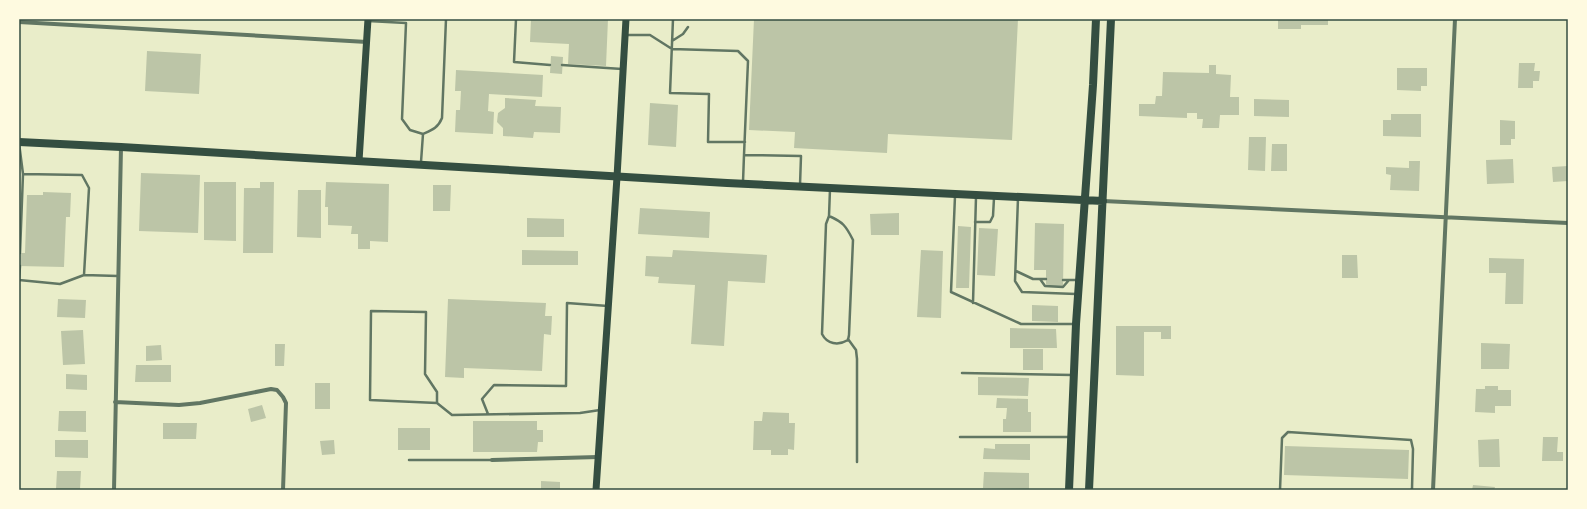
<svg xmlns="http://www.w3.org/2000/svg" width="1587" height="509" font-family="'Times New Roman',serif">
  <style>
    .building { fill: #bcc5a7 }
    .lines { fill: none; stroke-linecap: round; stroke-linejoin: round }
    .service { stroke: #617663; stroke-width: 2.5 }
    .minor { stroke: #617663; stroke-width: 4 }
    .secondary { stroke: #344e41; stroke-width: 7 }
    .primary { stroke: #344e41; stroke-width: 8 }
    .neatline { fill: none; stroke: #344e41; stroke-width: 1.5 }
  </style>
  <rect width="100%" height="100%" fill="#e9edc9"/>
  <path class="building" d="M531 19H608L606 66 568 64 569 44 530 42Z
    M754 19H1018L1012 140 888 134 887 153 794 148 795 132 749 130Z
    M1278 19H1328V25H1301V29H1278Z
    M147 51 201 54 199 94 145 91Z
    M551 56 563 57 562 74 550 73Z
    M1519 63H1535L1534 71H1540L1539 81H1533V88H1518Z
    M1209 65H1216V74L1231 75 1230 97H1239V115H1220L1219 128H1202L1203 119H1197V113H1187V118L1139 116V104H1155L1156 96H1162L1163 72 1209 73Z
    M1397 68H1427V86H1421V91L1397 90Z
    M456 70 543 75 542 97 489 94 488 111 494 112 493 134 455 132 456 110H460L461 91H455Z
    M505 98 536 100 535 106 561 107 560 133 534 132 533 138 503 136V128L497 122 498 113 505 108Z
    M1254 99 1289 100V117L1254 116Z
    M650 103 678 105 676 147 648 145Z
    M1391 114H1421V137L1383 136V120H1391Z
    M1500 120 1515 121V139H1511V145H1500Z
    M1249 137H1266L1265 171 1248 170Z
    M1272 144H1287V171H1271Z
    M1513 159 1514 183 1487 184 1486 160Z
    M1409 161H1420L1419 191 1390 190 1391 175 1386 174V167L1409 168Z
    M1568 166V181L1553 182 1552 167Z
    M141 173 200 175 198 233 139 231Z
    M204 182H236V241L204 240Z
    M260 182H274L273 253H243L244 188H260Z
    M326 182 389 184 388 242 370 241V249H358V234H351L352 226 328 225V207H325Z
    M433 185H451L450 211H433Z
    M298 190H321V238L297 237Z
    M43 192 71 193 70 217H66L64 267 19 266V253H25L27 195H43Z
    M640 208 710 212 709 238 638 234Z
    M899 213V235H871L870 214Z
    M527 218 564 219V237H527Z
    M1035 223 1064 224 1063 286H1046V270H1034Z
    M958 226 971 227 969 288H956Z
    M979 228 998 229 995 276 977 275Z
    M522 250 578 251V265H522Z
    M673 250 767 255 765 283 728 281 724 346 691 344 695 285 658 283 659 277 645 276 646 256 672 257Z
    M921 250 943 251 941 318 917 317Z
    M1342 255H1357L1358 278H1342Z
    M1489 258 1524 259 1523 304H1505L1506 273H1489Z
    M58 299 86 300 85 318 57 317Z
    M448 299 546 303 545 316H552L551 335 544 334 542 371 464 368V378L445 377Z
    M1032 305 1058 306V322L1032 321Z
    M1116 326H1171V339H1161V332H1144V376L1116 375Z
    M1010 328 1056 329 1057 348H1010Z
    M83 330 85 364 63 365 61 331Z
    M1481 343 1510 344 1509 369H1481Z
    M275 344H285L284 366H275Z
    M161 345 162 360 146 361V346Z
    M1023 349H1043V370H1023Z
    M136 365H171V382H135Z
    M66 374 87 375V390L66 389Z
    M978 377 1029 378 1028 396 978 395Z
    M315 383H330V409H315Z
    M1485 386H1498V390H1511V406H1495V413L1475 412 1476 389H1485Z
    M997 398 1028 399V412H1031V432H1003V419H1006L1007 408H996Z
    M262 405 266 418 251 422 248 409Z
    M59 411H86V432L58 431Z
    M763 412 789 413V423H795L794 450 788 449V455H771V450H753L754 421H762Z
    M473 421H537V430H543V442H538L537 452H473Z
    M163 423H197L196 439H163Z
    M398 428H430V450H398Z
    M1543 437H1558L1557 452H1563V461H1542Z
    M1499 439 1500 467H1479L1478 440Z
    M55 440H88V458L55 457Z
    M334 440 335 454 322 455 320 441Z
    M995 444H1030V460L983 459 984 448 995 449Z
    M1285 446 1409 450 1408 479 1284 475Z
    M57 471H81L80 489H56Z
    M984 472 1029 473V489L983 488Z
    M541 481 560 482V490H541Z
    M1473 485 1495 487 1494 490H1472Z"/>
  <g class="lines">
    <path class="service" d="M516 19 514 62 550 65
      M673 19 670 93 709 94 708 142H745
      M368 21 406 23 402 119 410 130 423 134
      M626 35H650L672 49 738 51 748 61 744 155 801 156 800 185
      M672 41 683 34 688 27
      M562 65 622 69
      M19 143 23 174 20 253
      M421 162 423 134C432 130 438 128 442 118L446 19
      M23 174 82 175 89 188 84 275
      M743 182 744 155
      M955 196 951 292 1021 324H1075
      M1018 198 1015 281 1022 292 1076 294
      M829 216C843 222 846 226 853 240L849 335 848 340C838 346 827 344 822 334L826 224 829 216 830 189
      M975 222H990L993 216 994 198
      M1016 271 1033 279H1046
      M1040 279 1045 286 1063 287 1069 280
      M19 280 60 284 84 275 118 276
      M19 280 20 266
      M1063 280H1077
      M973 303 976 197
      M848 339 856 350 857 359V462
      M962 373 1073 375
      M437 403 370 400 371 311 426 312 425 374 437 392V403L452 415 580 413 600 410
      M488 414 482 399 494 385 566 386 567 303 608 306
      M960 437H1070
      M409 460H492
      M1280 490 1282 438 1288 432 1411 440 1413 449 1412 489 1411 490"/>
    <path class="minor" d="M19 22 367 42
      M1103 201 1568 223
      M115 402 179 405 200 403 271 389 277 390 283 397 286 403 283 490
      M492 460 598 457
      M114 490 121 147
      M1433 490 1455 19"/>
    <path class="secondary" d="M359 161 368 19
      M596 490 617 177 626 19"/>
    <path class="primary" d="M19 142 121 147 727 183 1103 201
      M1069 490 1076 324 1093 85 1096 19
      M1089 490 1111 19"/>
  </g>
  <rect width="1587" height="509" fill="none" stroke="#fefae0" stroke-width="40"/>
  <rect x="20" y="20" width="1547" height="469" class="neatline"/>
</svg>
